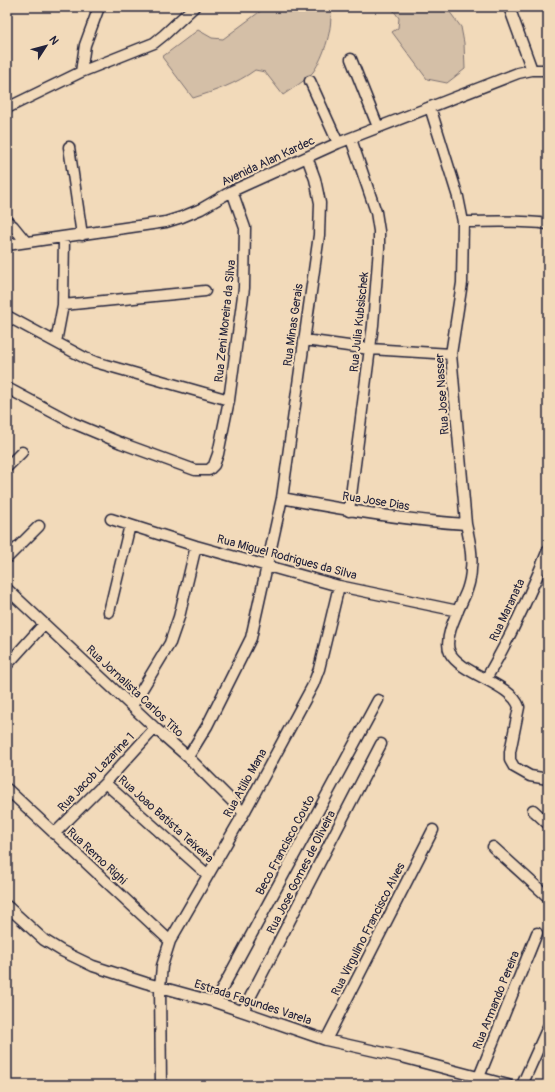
<svg xmlns="http://www.w3.org/2000/svg" width="555" height="1092" font-family="Pangolin,sans-serif">
  <style>
    .green { fill: #d4bfa7; stroke: #7b7071 }
    .lines { fill: none; stroke-linecap: round; stroke-linejoin: round }
    .minor-casing { stroke: #22223b; stroke-width: 13 }
    .minor { stroke: #f2daba; stroke-width: 10 }
    .labels { text-anchor: middle; stroke-width: 4; stroke-linejoin: round; paint-order: stroke }
    .street-label { font-size: 12px; fill: #22223b; stroke: #f2daba }
  </style>
  <rect width="100%" height="100%" fill="#f2daba"/>
  <filter id="ink" filterUnits="userSpaceOnUse"><feTurbulence type="fractalNoise" baseFrequency=".025" numOctaves="2"/><feDisplacementMap in="SourceGraphic" scale="8" xChannelSelector="R" yChannelSelector="G"/><feConvolveMatrix kernelMatrix="1 2 1 2 8 2 1 2 1" color-interpolation-filters="sRGB"/></filter>
  <g filter="url(#ink)">
    <path class="green" d="M266 7H330C334 26 324 57 313 72 308 79 290 90 283 95L265 72 255 70C236 84 215 91 193 98L162 57 198 30 212 38 223 39Z
      M391 7H446L461 27 464 43 465 69 447 83 427 79 392 32 398 28 399 18Z"/>
    <g class="lines">
      <defs>
        <path id="minor" d="M509 7 532 70
          M351 59 378 127
          M81 72 85 45 99 7
          M310 81 338 143
          M430 107 458 197 463 222 462 283 451 354 466 524C469 538 473 554 471 569 471 576 469 584 467 590 461 606 442 637 450 653 461 674 512 684 519 707L510 752V760L514 767 530 776 548 779
          M7 108 81 72 154 43 164 35 194 7
          M69 147 82 235
          M7 221 13 226 26 242
          M463 222C491 222 520 220 548 224
          M7 245 166 222 182 217 201 209 232 191 338 143 518 73 532 70H548
          M63 305 205 291
          M7 316 85 358 95 362 229 400
          M305 340 370 349 451 354
          M56 342 63 305 64 238
          M7 388 73 423 121 443 195 470H209L214 465 218 454 229 400 244 288 245 228 232 191
          M7 467 22 452
          M282 498C344 510 404 520 466 524
          M349 511 373 325 379 248V231L376 212 351 139
          M111 519 196 546 339 586 458 611
          M7 558 39 526
          M7 589 155 728 188 757 244 813
          M109 612 130 525
          M7 665 44 624
          M486 679C510 638 530 595 548 550
          M132 706 170 643 179 617 196 546
          M188 757 207 726 251 638 282 498 319 235 320 203 315 179 307 157
          M105 783 208 875
          M7 789 170 941
          M533 810 548 824
          M54 834 105 783 155 728
          M493 847 548 897
          M7 906 44 940 62 951 93 966 146 983 215 1002 326 1040 402 1057 508 1085
          M215 1002 378 700
          M243 1011 381 744
          M326 1040 433 830
          M479 1077 537 933
          M161 1085 160 987 162 966 170 941 244 813 313 685 319 669 339 586
          M522 1085 548 1027"/>
      </defs>
      <use href="#minor" class="minor-casing"/>
      <use href="#minor" class="minor"/>
    </g>
  </g>
  <g class="labels">
    <g class="street-label">
      <text transform="translate(268 161) rotate(-25)" y="4">Avenida Alan Kardec</text>
      <text transform="translate(225 321) rotate(-84)" y="4">Rua Zeni Moreira da Silva</text>
      <text transform="translate(359 322) rotate(-84)" y="4">Rua Julia Kubsischek</text>
      <text transform="translate(293 325) rotate(-82)" y="4">Rua Minas Gerais</text>
      <text transform="translate(442 394) rotate(-94)" y="4">Rua Jose Nasser</text>
      <text transform="translate(376 501) rotate(9)" y="4">Rua Jose Dias</text>
      <text transform="translate(287 557) rotate(15)" y="4">Rua Miguel Rodrigues da Silva</text>
      <text transform="translate(507 610) rotate(-65)" y="4">Rua Maranata</text>
      <text transform="translate(135 691) rotate(43)" y="4">Rua Jornalista Carlos Tito</text>
      <text transform="translate(96 772) rotate(-46)" y="4">Rua Jacob Lazarine 1</text>
      <text transform="translate(245 783) rotate(-61)" y="4">Rua Atilio Mana</text>
      <text transform="translate(166 819) rotate(42)" y="4">Rua Joao Batista Teixeira</text>
      <text transform="translate(285 845) rotate(-62)" y="4">Beco Francisco Couto</text>
      <text transform="translate(97 856) rotate(43)" y="4">Rua Remo Righi</text>
      <text transform="translate(301 872) rotate(-63)" y="4">Rua Jose Gomes de Oliveira</text>
      <text transform="translate(368 929) rotate(-63)" y="4">Rua Virgulino Francisco Alves</text>
      <text transform="translate(496 1000) rotate(-68)" y="4">Rua Armando Pereira</text>
      <text transform="translate(253 1002) rotate(18)" y="4">Estrada Fagundes Varela</text>
    </g>
  </g>
  <rect width="555" height="1092" fill="none" stroke="#f2daba" stroke-width="24"/>
  <rect x="12" y="12" width="531" height="1068" fill="none" stroke="#22223b" stroke-width="1.5" filter="url(#ink)"/>
  <g transform="translate(46 46) rotate(54)" stroke="#f2daba" stroke-width="3" paint-order="stroke">
  <path d="M0-3L7 15L0 10L-7 15Z" fill="#22223b"/>
  <text y="-6" font-size="11" font-weight="bold" text-anchor="middle" fill="#22223b">N</text>
  </g>
</svg>
